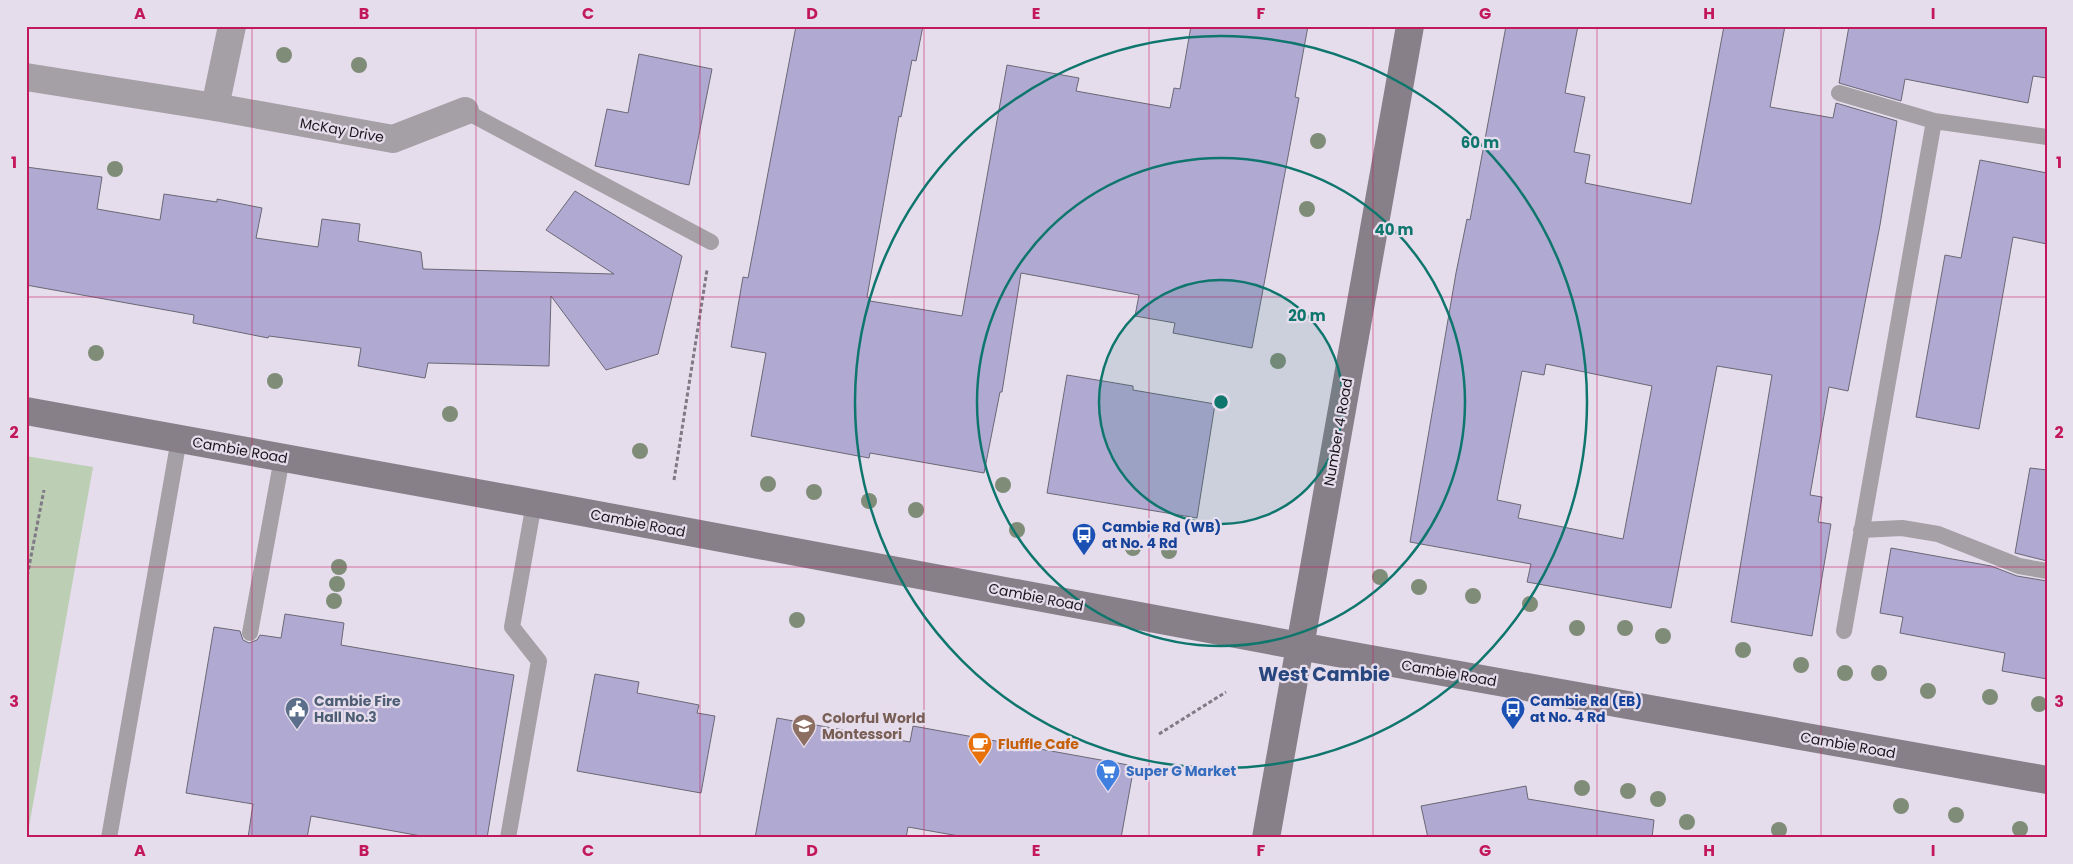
<svg xmlns="http://www.w3.org/2000/svg" width="2073" height="864" font-family="Poppins,sans-serif">
  <style>
    .green { fill: #bccfb4 }
    .building { fill: #b0a9d1; stroke: #6a6876; fill-rule: evenodd }
    .lines { fill: none; stroke-linecap: round; stroke-linejoin: round }
    .path { stroke: #807a85; stroke-width: 3; stroke-dasharray: 4 2.5; stroke-linecap: butt }
    .lane { stroke: #a4a0a6; stroke-width: 16 }
    .street { stroke: #a4a0a6; stroke-width: 28 }
    .secondary { stroke: #878089; stroke-width: 28 }
    .tree { fill: #7f8d78 }
    .grid { fill: none; stroke: #c2185b; stroke-width: 1; stroke-opacity: 0.55 }
    .ring { fill: none; stroke: #0f766e; stroke-width: 2.5 }
    .labels { text-anchor: middle; stroke-width: 4.5; stroke-linejoin: round; paint-order: stroke }
    .street-label { font-size: 14px; fill: #18151b; stroke: #e6ddec }
    .transit-label { font-size: 14px; font-weight: bold; fill: #164399; stroke: #e6ddec; text-anchor: start }
    .service-label { font-size: 14px; font-weight: bold; fill: #4e5e75; stroke: #e6ddec; text-anchor: start }
    .education-label { font-size: 14px; font-weight: bold; fill: #785e54; stroke: #e6ddec; text-anchor: start }
    .food-label { font-size: 14px; font-weight: bold; fill: #c56008; stroke: #e6ddec; text-anchor: start }
    .shop-label { font-size: 14px; font-weight: bold; fill: #366cbe; stroke: #e6ddec; text-anchor: start }
    .district-label { font-size: 19px; font-weight: bold; fill: #28477e; stroke: #e6ddec }
    .centre { fill: #0f766e; stroke: #e6ddec; stroke-width: 2.5 }
    .ring-label { font-size: 15px; text-anchor: middle; font-weight: bold; fill: #0f766e; stroke: #e6ddec; stroke-width: 4.5; stroke-linejoin: round; paint-order: stroke }
    .neatline { fill: none; stroke: #c2185b; stroke-width: 2 }
    .grid-label { font-size: 16px; text-anchor: middle; font-weight: bold; fill: #c2185b }
  </style>
  <rect width="100%" height="100%" fill="#e6ddec"/>
  <path class="green" d="M26 456 93 467 27 838H26Z"/>
  <path class="building" d="M796 26H923L916 61 912 60 901 117 899 116 867 297 870 298V301L962 316 1007 65 1079 78 1076 91 1170 108 1174 88 1180 89 1191 26H1308L1295 97 1299 98 1252 348 1173 333 1175 323 1135 316 1139 295 1021 273 1002 392H1000L984 473 870 453 869 458 751 436 766 353 731 347 743 277 748 278Z
    M1506 26H1578L1565 93 1585 97 1574 152 1590 155 1585 183 1691 204 1724 26H1785L1770 107 1833 118 1836 103 1897 121 1880 225 1848 391 1829 387 1810 495 1822 497 1818 522 1831 524 1812 636 1731 622 1772 375 1717 366 1671 608 1527 582 1531 564 1410 542 1456 273 1467 219 1470 220ZM1546 364 1652 386 1623 539 1518 518 1521 505 1497 500 1522 371 1544 375Z
    M1849 26H2047V78L2033 76 2028 103 1905 79 1901 101 1839 83Z
    M639 54 712 69 689 185 595 166 607 109 628 113Z
    M1980 160 2047 173V244L2013 237 1979 429 1916 417 1945 255 1961 258Z
    M26 167 102 177 97 209 160 220 164 194 217 202V199L262 208 256 238 318 247 322 219 360 224 358 241 421 252 423 269 614 274 546 230 575 191 682 256 658 354 606 370 551 296 549 366 428 363 425 378 358 366 361 348 269 336 268 338 193 323 194 315 26 285Z
    M1067 375 1133 386V390L1215 404 1197 518 1047 493Z
    M2030 468 2047 470V561L2015 553Z
    M1891 548 1991 566 2017 576 2047 581V679L2002 671 2005 653 1900 633 1903 617 1880 613Z
    M285 614 344 623 341 645 514 675 487 838H432L311 816 307 838H248L253 804 186 793 214 627 240 631 243 640 249 643 257 640 260 635 281 638Z
    M595 674 639 682 637 693 699 705 697 713 715 716 701 793 577 771Z
    M777 718 910 742 913 726 1134 766 1121 838H970L908 827 906 838H755Z
    M1526 786 1528 799 1654 820 1652 838H1428L1421 806Z"/>
  <g class="lines">
    <path class="path" d="M674 480 707 270
      M26 582 44 490
      M1159 734 1226 692"/>
    <path class="lane" d="M1839 93 1934 121 2047 137
      M465 111 711 242
      M1861 530 1902 528 1938 534 2019 566 2047 571
      M1844 631 1934 121
      M250 633 282 458
      M109 838 179 439
      M508 838 539 661 512 627 534 503"/>
    <path class="street" d="M26 77 215 107 393 139 465 111
      M215 107 232 26"/>
    <path class="secondary" d="M26 411 571 510 1359 657 2047 780
      M1266 838 1410 26"/>
  </g>
  <g class="tree">
    <circle cx="284" cy="55" r="8"/>
    <circle cx="359" cy="65" r="8"/>
    <circle cx="1318" cy="141" r="8"/>
    <circle cx="115" cy="169" r="8"/>
    <circle cx="1307" cy="209" r="8"/>
    <circle cx="96" cy="353" r="8"/>
    <circle cx="1278" cy="361" r="8"/>
    <circle cx="275" cy="381" r="8"/>
    <circle cx="450" cy="414" r="8"/>
    <circle cx="640" cy="451" r="8"/>
    <circle cx="768" cy="484" r="8"/>
    <circle cx="1003" cy="485" r="8"/>
    <circle cx="814" cy="492" r="8"/>
    <circle cx="869" cy="501" r="8"/>
    <circle cx="916" cy="510" r="8"/>
    <circle cx="1017" cy="530" r="8"/>
    <circle cx="1133" cy="548" r="8"/>
    <circle cx="1169" cy="551" r="8"/>
    <circle cx="339" cy="567" r="8"/>
    <circle cx="1380" cy="577" r="8"/>
    <circle cx="337" cy="584" r="8"/>
    <circle cx="1419" cy="587" r="8"/>
    <circle cx="1473" cy="596" r="8"/>
    <circle cx="334" cy="601" r="8"/>
    <circle cx="1530" cy="604" r="8"/>
    <circle cx="797" cy="620" r="8"/>
    <circle cx="1577" cy="628" r="8"/>
    <circle cx="1625" cy="628" r="8"/>
    <circle cx="1663" cy="636" r="8"/>
    <circle cx="1743" cy="650" r="8"/>
    <circle cx="1801" cy="665" r="8"/>
    <circle cx="1845" cy="673" r="8"/>
    <circle cx="1879" cy="673" r="8"/>
    <circle cx="1928" cy="691" r="8"/>
    <circle cx="1990" cy="697" r="8"/>
    <circle cx="2039" cy="704" r="8"/>
    <circle cx="1582" cy="788" r="8"/>
    <circle cx="1628" cy="791" r="8"/>
    <circle cx="1658" cy="799" r="8"/>
    <circle cx="1901" cy="806" r="8"/>
    <circle cx="1956" cy="815" r="8"/>
    <circle cx="1687" cy="822" r="8"/>
    <circle cx="2020" cy="829" r="8"/>
    <circle cx="1779" cy="830" r="8"/>
  </g>
  <path class="grid" d="M252 26V838M476 26V838M700 26V838M924 26V838M1149 26V838M1373 26V838M1597 26V838M1821 26V838M26 297H2047M26 567H2047"/>
  <circle cx="1221" cy="402" r="122" fill="#0f766e" fill-opacity=".12"/>
  <g class="ring">
    <circle cx="1221" cy="402" r="122"/>
    <circle cx="1221" cy="402" r="244"/>
    <circle cx="1221" cy="402" r="366"/>
  </g>
  <defs>
    <symbol id="bus-pin" viewBox="-11 -11 22 30"><path d="M0 17L-7.5 6A9.5 9.5 0 1 1 7.5 6Z" fill="#1a4fb4" stroke="#e6ddec"/><path d="M-5-6H5V4H4V6H2V4H-2V6H-4V4H-5ZM-3.5-4V0h7V-4ZM-3.5 1.2v1.5H-2V1.2ZM2 1.2v1.5H3.5V1.2Z" fill="#fff"/></symbol>
    <symbol id="civic-pin" viewBox="-11 -11 22 30"><path d="M0 17L-7.5 6A9.5 9.5 0 1 1 7.5 6Z" fill="#5c6f8a" stroke="#e6ddec"/><path d="M-.6-6.5H3V-4.5H.6V-3L4-1V1h2V6H-6V1h2V-1L-.6-3ZM-1.2 2.5V6h2.4V2.5Z" fill="#fff"/></symbol>
    <symbol id="school-pin" viewBox="-11 -11 22 30"><path d="M0 17L-7.5 6A9.5 9.5 0 1 1 7.5 6Z" fill="#8d6e63" stroke="#e6ddec"/><path d="M0-5L7-2L0 1L-7-2ZM-4 1L0 2.5L4 1V4Q0 6-4 4Z" fill="#fff"/></symbol>
    <symbol id="cafe-pin" viewBox="-11 -11 22 30"><path d="M0 17L-7.5 6A9.5 9.5 0 1 1 7.5 6Z" fill="#e8710a" stroke="#e6ddec"/><path d="M-5.5-4.5H6V0H3Q3 3.5 0 3.5H-2.5Q-5.5 3.5-5.5 0ZM3-3.2v2h1.7v-2ZM-6 4.5H4V6H-6Z" fill="#fff"/></symbol>
    <symbol id="supermarket-pin" viewBox="-11 -11 22 30"><path d="M0 17L-7.5 6A9.5 9.5 0 1 1 7.5 6Z" fill="#3f7fe0" stroke="#e6ddec"/><path d="M-6-5.5h2.5l.6 2H6L4.5 2H-2.5L-4.4-4H-6ZM-1.5 3.2a1.3 1.3 0 1 0 .1 0ZM3 3.2a1.3 1.3 0 1 0 .1 0Z" fill="#fff"/></symbol>
  </defs>
  <g fill-rule="evenodd">
    <use href="#bus-pin" x="1070" y="521" width="28" height="38"/>
    <use href="#civic-pin" x="283" y="695" width="28" height="38"/>
    <use href="#bus-pin" x="1499" y="695" width="28" height="38"/>
    <use href="#school-pin" x="790" y="712" width="28" height="38"/>
    <use href="#cafe-pin" x="966" y="730" width="28" height="38"/>
    <use href="#supermarket-pin" x="1094" y="757" width="28" height="38"/>
  </g>
  <g class="labels">
    <g class="street-label">
      <text transform="translate(342 130) rotate(10)" y="5">McKay Drive</text>
      <text transform="translate(1338 432) rotate(-80)" y="5">Number 4 Road</text>
      <text transform="translate(240 450) rotate(10)" y="5">Cambie Road</text>
      <text transform="translate(638 523) rotate(11)" y="5">Cambie Road</text>
      <text transform="translate(1036 597) rotate(11)" y="5">Cambie Road</text>
      <text transform="translate(1449 673) rotate(10)" y="5">Cambie Road</text>
      <text transform="translate(1848 745) rotate(10)" y="5">Cambie Road</text>
    </g>
    <g class="transit-label">
      <text x="1102" y="532">Cambie Rd (WB)<tspan x="1102" dy="16">at No. 4 Rd</tspan></text>
      <text x="1530" y="706">Cambie Rd (EB)<tspan x="1530" dy="16">at No. 4 Rd</tspan></text>
    </g>
    <g class="service-label">
      <text x="314" y="706">Cambie Fire<tspan x="314" dy="16">Hall No.3</tspan></text>
    </g>
    <g class="education-label">
      <text x="822" y="723">Colorful World<tspan x="822" dy="16">Montessori</tspan></text>
    </g>
    <g class="food-label">
      <text x="998" y="749">Fluffle Cafe</text>
    </g>
    <g class="shop-label">
      <text x="1126" y="776">Super G Market</text>
    </g>
    <g class="district-label">
      <text x="1324" y="681">West Cambie</text>
    </g>
  </g>
  <circle cx="1221" cy="402" r="8" class="centre"/>
  <g class="ring-label">
    <text x="1480" y="148">60 m</text>
    <text x="1394" y="235">40 m</text>
    <text x="1307" y="321">20 m</text>
  </g>
  <rect width="2073" height="864" fill="none" stroke="#e6ddec" stroke-width="55"/>
  <rect x="28" y="28" width="2018" height="808" class="neatline"/>
  <g class="grid-label">
    <text x="140" y="19">A</text>
    <text x="364" y="19">B</text>
    <text x="588" y="19">C</text>
    <text x="812" y="19">D</text>
    <text x="1036" y="19">E</text>
    <text x="1261" y="19">F</text>
    <text x="1485" y="19">G</text>
    <text x="1709" y="19">H</text>
    <text x="1933" y="19">I</text>
    <text x="14" y="168">1</text>
    <text x="2059" y="168">1</text>
    <text x="14" y="438">2</text>
    <text x="2059" y="438">2</text>
    <text x="14" y="707">3</text>
    <text x="2059" y="707">3</text>
    <text x="140" y="856">A</text>
    <text x="364" y="856">B</text>
    <text x="588" y="856">C</text>
    <text x="812" y="856">D</text>
    <text x="1036" y="856">E</text>
    <text x="1261" y="856">F</text>
    <text x="1485" y="856">G</text>
    <text x="1709" y="856">H</text>
    <text x="1933" y="856">I</text>
  </g>
</svg>
